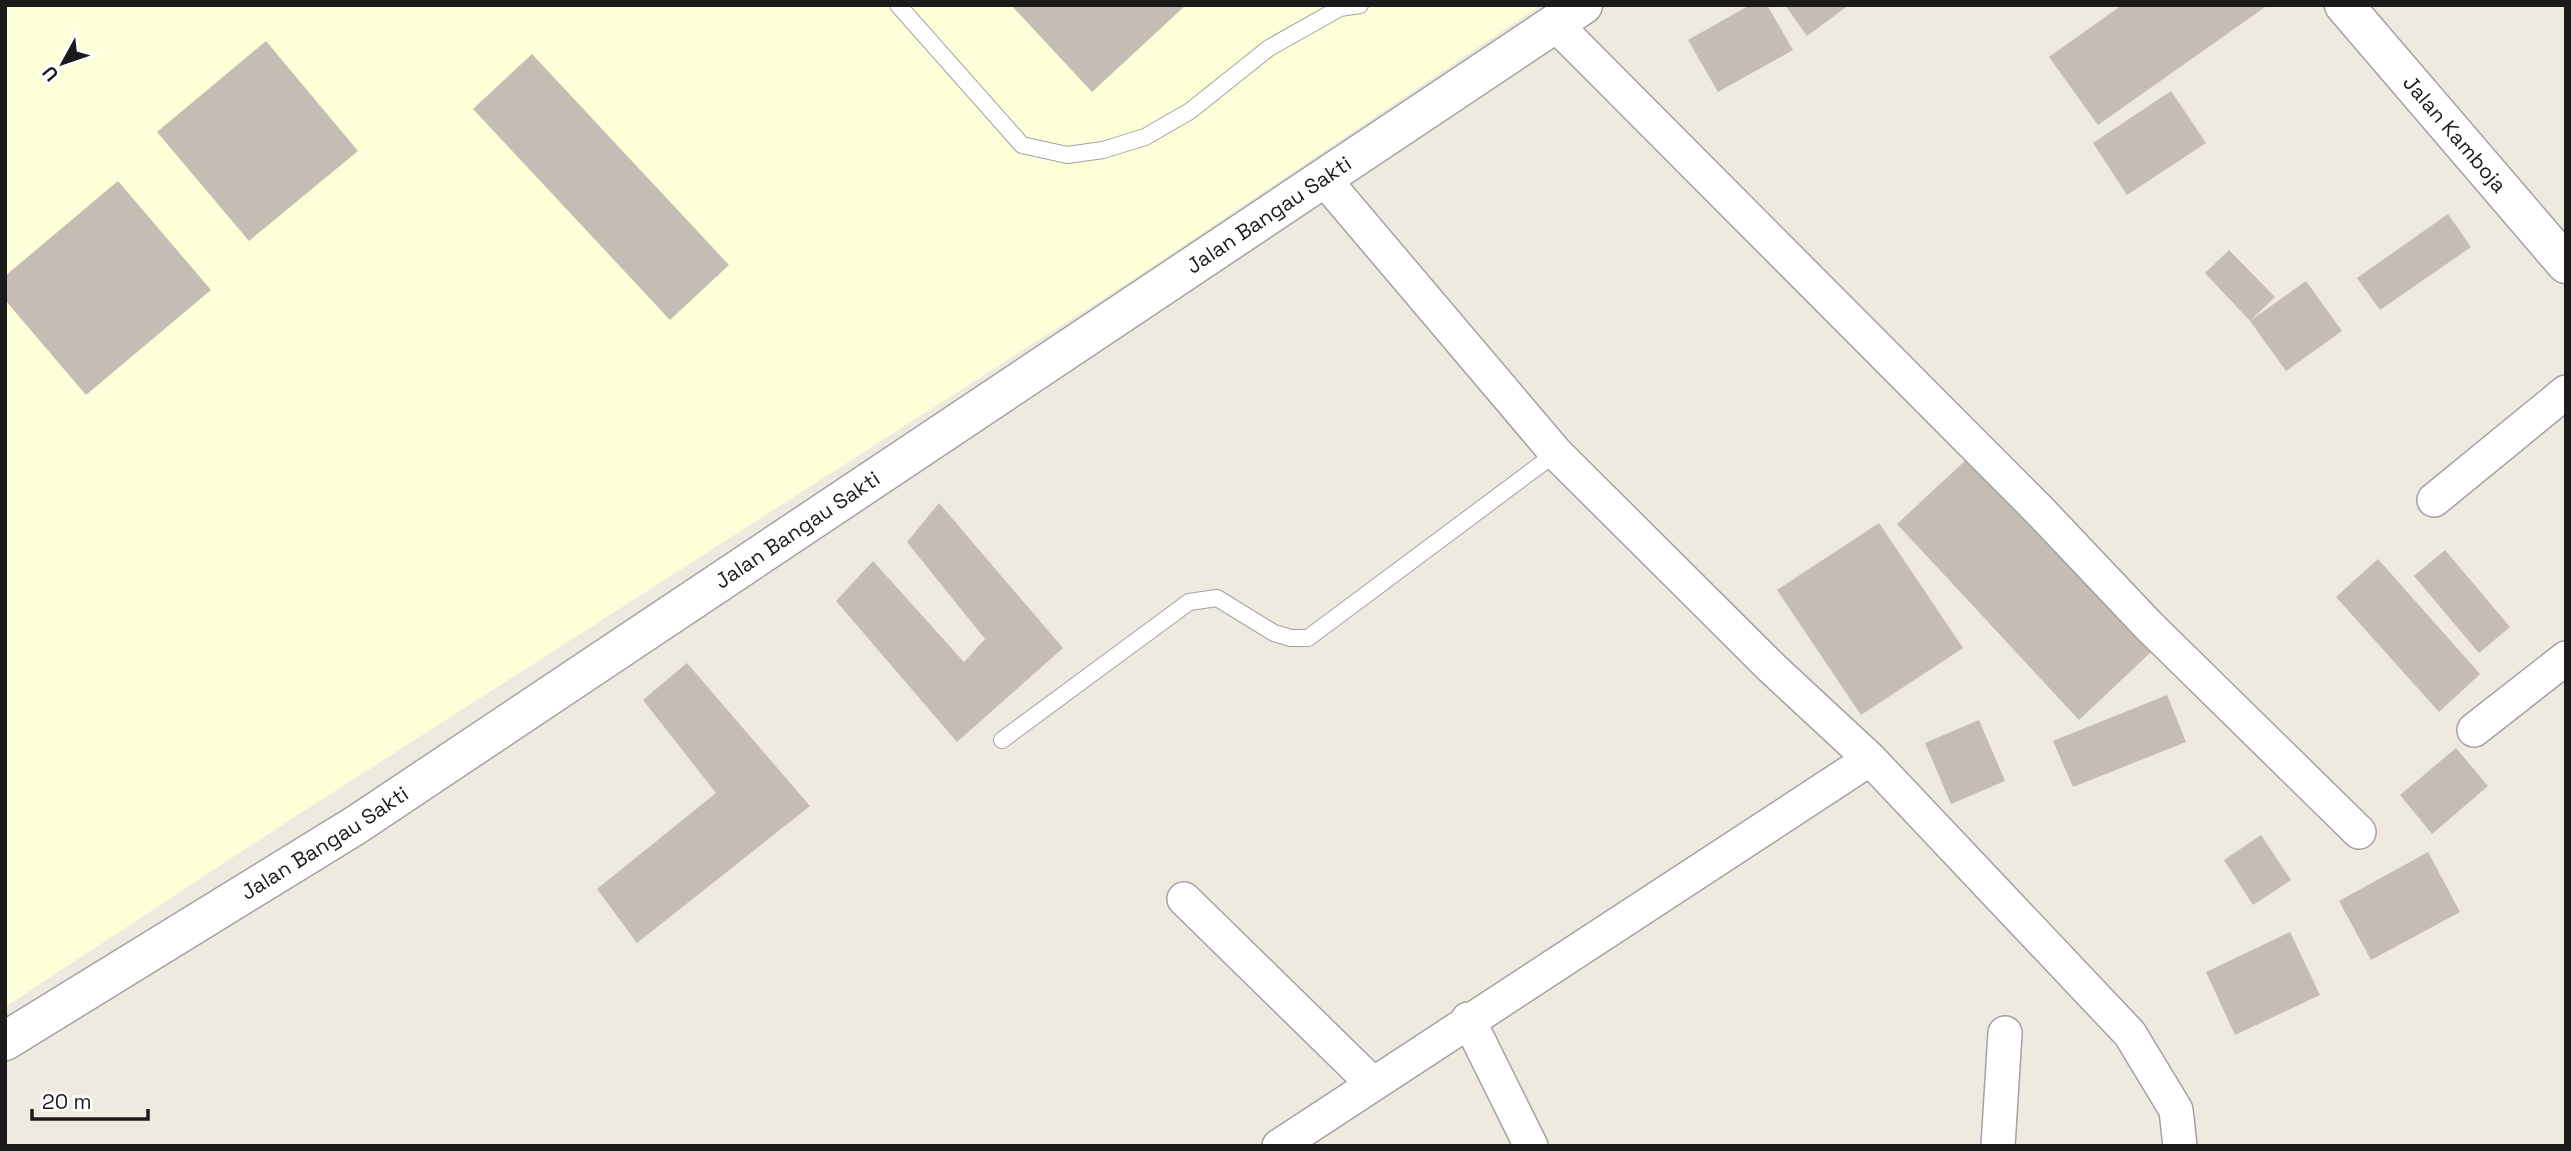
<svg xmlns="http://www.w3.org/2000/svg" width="2571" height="1151" font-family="'Space Grotesk',sans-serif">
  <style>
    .education { fill: #fcffd8 }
    .building { fill: #c5bdb3 }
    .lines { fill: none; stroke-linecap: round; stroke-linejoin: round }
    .service-casing { stroke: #a2a2a2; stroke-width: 18 }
    .minor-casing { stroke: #a2a2a2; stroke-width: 36 }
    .tertiary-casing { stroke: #a2a2a2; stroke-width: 41 }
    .service { stroke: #fff; stroke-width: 16 }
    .minor { stroke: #fff; stroke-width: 33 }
    .tertiary { stroke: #fff; stroke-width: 38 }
    .labels { text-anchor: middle; stroke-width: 5; stroke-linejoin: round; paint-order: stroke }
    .street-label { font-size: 21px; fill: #1b1b1b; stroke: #fff }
  </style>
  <rect width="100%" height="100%" fill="#eeeae0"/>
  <path class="education" d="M5 5H1541L1140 275 282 825 5 1007Z"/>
  <path class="building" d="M1011 5H1186L1092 92Z
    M1750 5H1767L1793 50 1718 92 1688 40Z
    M1785 5H1849L1807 36Z
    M2122 5H2268L2098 125 2049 57Z
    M266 41 358 151 249 241 157 132Z
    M532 54 729 265 670 320 473 109Z
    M2171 91 2206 143 2127 195 2093 143Z
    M118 181 211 290 86 395 5 300V276Z
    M2448 214 2471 247 2380 310 2357 278Z
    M2229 250 2275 297 2250 321 2205 273Z
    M2306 281 2342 331 2286 371 2250 321Z
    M1969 457 2151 652 2079 720 1897 524Z
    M939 503 1063 648 957 742 836 601 873 561 964 662 985 639 907 542Z
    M1879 523 1963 648 1861 715 1777 590Z
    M2445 550 2510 627 2479 653 2414 576Z
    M2378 559 2480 674 2439 712 2336 597Z
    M687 663 810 806 637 943 597 889 716 793 643 700Z
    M2167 695 2186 742 2073 787 2053 741Z
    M1979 720 2005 781 1951 804 1925 743Z
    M2456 748 2488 786 2432 834 2400 795Z
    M2261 835 2291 880 2253 905 2224 860Z
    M2428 852 2460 912 2371 960 2339 901Z
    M2290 932 2320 995 2235 1035 2206 972Z"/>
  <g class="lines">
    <defs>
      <path id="service" d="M898 5 1022 145 1067 155 1103 150 1145 137 1190 111 1269 48 1340 8 1360 5
        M1002 740 1189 602 1217 598 1274 633 1291 638H1308L1556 453"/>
      <path id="minor" d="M1555 24 2041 512 2148 625 2359 832
        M1323 178 1556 453 1772 668 1870 759 2130 1034 2176 1110 2180 1146
        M2434 500 2566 392
        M2474 730 2566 658
        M1184 899 1372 1083
        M1468 1019 1531 1146
        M1279 1146 1870 759
        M1998 1146 2005 1033"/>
      <g id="tertiary">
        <path id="s1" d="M2344 5 2566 264"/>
        <path id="s2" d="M5 1041 356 825 1583 5"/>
      </g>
    </defs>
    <use href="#service" class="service-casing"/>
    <use href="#minor" class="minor-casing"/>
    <use href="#tertiary" class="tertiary-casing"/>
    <use href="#service" class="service"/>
    <use href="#minor" class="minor"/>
    <use href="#tertiary" class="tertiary"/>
  </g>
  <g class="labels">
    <g class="street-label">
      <text dy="7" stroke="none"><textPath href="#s1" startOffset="170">Jalan Kamboja</textPath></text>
      <text dy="7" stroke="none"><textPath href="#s2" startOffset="1510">Jalan Bangau Sakti</textPath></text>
      <text dy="7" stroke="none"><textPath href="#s2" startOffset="943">Jalan Bangau Sakti</textPath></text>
      <text dy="7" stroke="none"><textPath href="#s2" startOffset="376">Jalan Bangau Sakti</textPath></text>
    </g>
  </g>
  <rect width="2571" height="1151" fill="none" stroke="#1b1b1b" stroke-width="14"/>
  <g transform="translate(63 63) rotate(230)" stroke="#ffffff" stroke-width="5" paint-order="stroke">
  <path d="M0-5L12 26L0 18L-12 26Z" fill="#1b1b1b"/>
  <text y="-10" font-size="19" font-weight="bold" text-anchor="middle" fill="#1b1b1b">U</text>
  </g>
  <path d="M32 1109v10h116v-10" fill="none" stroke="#1b1b1b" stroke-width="3.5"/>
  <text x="42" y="1109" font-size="21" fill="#1b1b1b" stroke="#ffffff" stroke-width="5" paint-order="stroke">20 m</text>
</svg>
